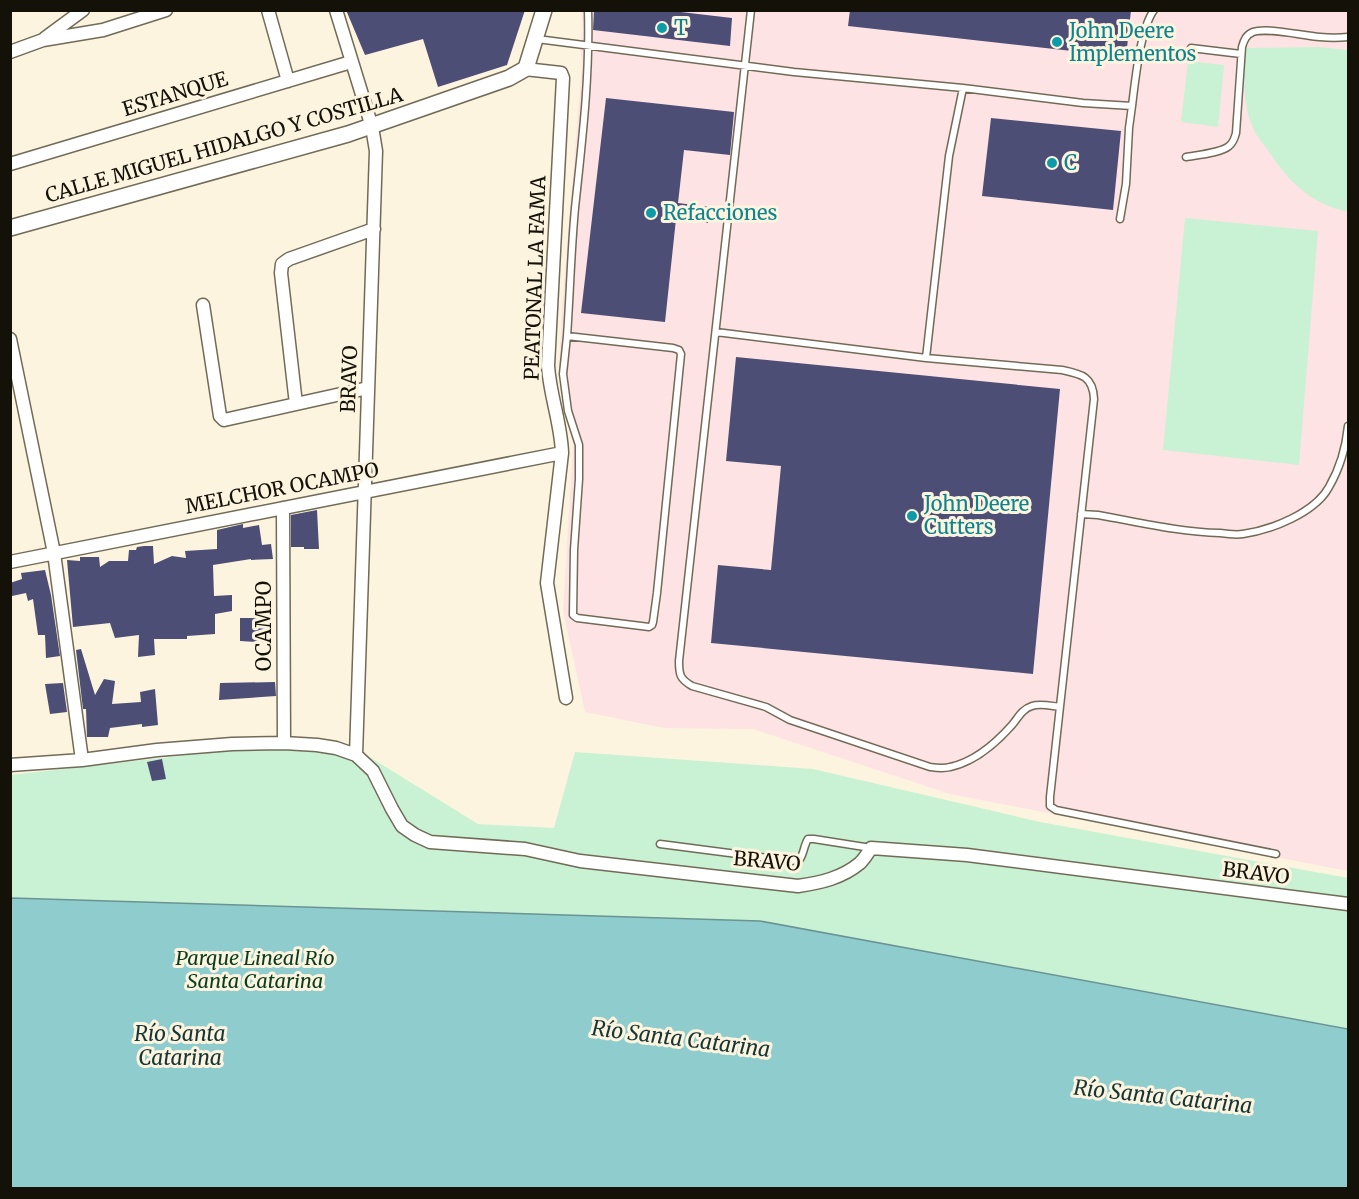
<svg xmlns="http://www.w3.org/2000/svg" width="1359" height="1199" font-family="Merriweather,serif">
  <style>
    .industrial { fill: #fee3e5 }
    .green { fill: #c9f1d4 }
    .water { fill: #8fccce; stroke: #6a9493; stroke-width: 1.5 }
    .building { fill: #4d4e75 }
    .lines { fill: none; stroke-linecap: round; stroke-linejoin: round }
    .service-casing { stroke: #716a57; stroke-width: 9 }
    .minor-casing { stroke: #716a57; stroke-width: 15 }
    .tertiary-casing { stroke: #716a57; stroke-width: 18 }
    .service { stroke: #fff; stroke-width: 6 }
    .minor { stroke: #fff; stroke-width: 12 }
    .tertiary { stroke: #fff; stroke-width: 15 }
    .culture-dot { fill: #0f9aa8; stroke: #fcf4de; stroke-width: 2 }
    .labels { text-anchor: middle; stroke-width: 6; stroke-linejoin: round; paint-order: stroke }
    .culture-label { font-size: 20px; fill: #0d838f; stroke: #fcf4de; text-anchor: start }
    .street-label { font-size: 20px; fill: #141109; stroke: #fcf4de }
    .park-label { font-size: 20px; font-style: italic; fill: #093d20; stroke: #fcf4de }
    .water-label { font-size: 21px; font-style: italic; fill: #153536; stroke: #fcf4de }
  </style>
  <rect width="100%" height="100%" fill="#fcf4de"/>
  <path class="industrial" d="M581 11H1348V871L950 794 753 729 664 728 585 712 563 611 573 445 564 405 559 366 562 308 582 65 580 45 583 29Z"/>
  <path class="green" d="M1319 47 1348 50V212C1309 203 1288 181 1267 149 1262 142 1255 134 1252 126 1242 101 1244 73 1246 48Z
    M1188 61 1224 65 1218 127 1181 122Z
    M1185 218 1318 231 1299 465 1163 450Z
    M241 749 360 751 478 824 554 828 575 752 813 769 1040 822 1348 878V1188H11L10 775Z"/>
  <path class="water" d="M11 898 760 921 1348 1029V1188H11Z"/>
  <path class="building" d="M346 10H525L507 65 438 87 423 39 365 55Z
    M594 10H664L732 18 730 46 593 30Z
    M850 10H1131L1126 57 848 26Z
    M606 98 734 112 730 155 684 150 678 203 710 207 708 223 676 219 665 322 581 313Z
    M991 118 1121 131 1113 210 982 196Z
    M736 357 1060 389 1033 674 711 643 718 565 771 570 781 466 726 461Z
    M317 510 319 549H304V547H291V515Z
    M243 524V528L259 525 262 545 271 544 273 559 251 560V559L213 565 214 596 232 595V611L215 614V634L187 636V639H154L155 655 138 657 139 635 115 638 110 623 73 627 67 560 80 561V557H99L100 567 109 561H128L129 550H136L137 547 144 546H153L154 564 172 556 186 558 185 551 217 549V530Z
    M45 570 51 595 60 656 46 658 45 635H38L33 599 28 601 26 593 12 596 10 586V583L22 579 21 573Z
    M240 618H269V643L240 641Z
    M81 649 95 695 104 679 115 681 112 704 141 702 140 692 155 689 158 725 142 727V724L110 728 108 737H87L86 709H83L76 650Z
    M275 682 276 696 219 700 220 683Z
    M63 683 67 712 50 714 45 684Z
    M162 759 166 779 152 781 147 762Z"/>
  <g class="lines">
    <defs>
      <path id="service" d="M751 10 679 661C679 675 680 679 692 686L766 707 790 720 930 767C937 768 943 769 950 767 974 762 996 743 1012 725 1018 718 1022 709 1032 706 1040 703 1051 706 1060 707
        M537 39 794 72 963 88 1083 103 1132 106C1135 82 1140 29 1154 10
        M1191 48 1241 54
        M1186 157C1197 155 1221 153 1229 146 1233 143 1235 137 1236 133L1242 47C1244 40 1246 35 1253 32 1268 27 1303 36 1320 37 1329 38 1339 38 1348 37
        M1120 219 1126 184 1129 128 1132 106
        M716 332 926 358 1062 370C1081 374 1093 376 1094 399L1050 797V806L1056 810 1276 854
        M567 336 673 348 679 350 681 354 657 593 653 622 652 625 649 627 577 618 573 615 574 550 579 479V445L568 411 563 374Z
        M567 336C570 294 571 251 575 208 582 142 590 77 588 10
        M926 358 949 156 963 88
        M1081 514 1098 515C1138 522 1179 532 1220 533 1227 534 1236 535 1243 534 1271 530 1315 513 1329 487 1340 468 1346 446 1348 426
        M660 844 791 861 800 859C804 853 804 845 808 839H814L871 848"/>
      <path id="minor" d="M268 10 288 81
        M336 10 372 127 376 151 356 755
        M45 38 83 10
        M10 52 43 40 103 30 166 10
        M525 69 561 73 563 78 548 366C550 396 561 423 562 453L547 583 566 698
        M10 164 351 62
        M203 305 220 416 224 420 368 388
        M10 339 54 553 82 760
        M296 404 281 273 282 264 289 259 374 229
        M283 508 284 743
        M10 562 562 453
        M10 765 82 760 157 750 232 744 284 743 317 745 336 748 356 755 373 771 392 809 402 826 415 835 430 842 525 849 580 861 798 886C820 883 842 878 860 863 864 859 868 853 871 848L967 855 1348 904"/>
      <path id="tertiary" d="M10 228 348 134 509 78 525 69 527 65 544 10"/>
    </defs>
    <use href="#service" class="service-casing"/>
    <use href="#minor" class="minor-casing"/>
    <use href="#tertiary" class="tertiary-casing"/>
    <use href="#service" class="service"/>
    <use href="#minor" class="minor"/>
    <use href="#tertiary" class="tertiary"/>
  </g>
  <g class="culture-dot">
    <circle cx="662" cy="28" r="6"/>
    <circle cx="1057" cy="42" r="6"/>
    <circle cx="1052" cy="163" r="6"/>
    <circle cx="651" cy="213" r="6"/>
    <circle cx="912" cy="516" r="6"/>
  </g>
  <g class="labels">
    <g class="culture-label">
      <text x="674" y="35">T</text>
      <text x="1069" y="38">John Deere<tspan x="1069" dy="23">Implementos</tspan></text>
      <text x="1064" y="170">C</text>
      <text x="663" y="220">Refacciones</text>
      <text x="924" y="511">John Deere<tspan x="924" dy="23">Cutters</tspan></text>
    </g>
    <g class="street-label">
      <text transform="translate(175 94) rotate(-17)" y="7">ESTANQUE</text>
      <text transform="translate(224 145) rotate(-16)" y="7">CALLE MIGUEL HIDALGO Y COSTILLA</text>
      <text transform="translate(535 278) rotate(-88)" y="7">PEATONAL LA FAMA</text>
      <text transform="translate(349 379) rotate(-88)" y="7">BRAVO</text>
      <text transform="translate(282 488) rotate(-11)" y="7">MELCHOR OCAMPO</text>
      <text transform="translate(264 626) rotate(-90)" y="7">OCAMPO</text>
      <text transform="translate(767 861) rotate(5)" y="7">BRAVO</text>
      <text transform="translate(1256 873) rotate(7)" y="7">BRAVO</text>
    </g>
    <g class="park-label">
      <text x="255" y="965">Parque Lineal Río<tspan x="255" dy="23">Santa Catarina</tspan></text>
    </g>
    <g class="water-label">
      <text x="180" y="1041">Río Santa<tspan x="180" dy="24">Catarina</tspan></text>
      <text transform="translate(681 1039) rotate(7)" y="7">Río Santa Catarina</text>
      <text transform="translate(1163 1097) rotate(6)" y="7">Río Santa Catarina</text>
    </g>
  </g>
  <rect width="1359" height="1199" fill="none" stroke="#141109" stroke-width="24"/>
</svg>
